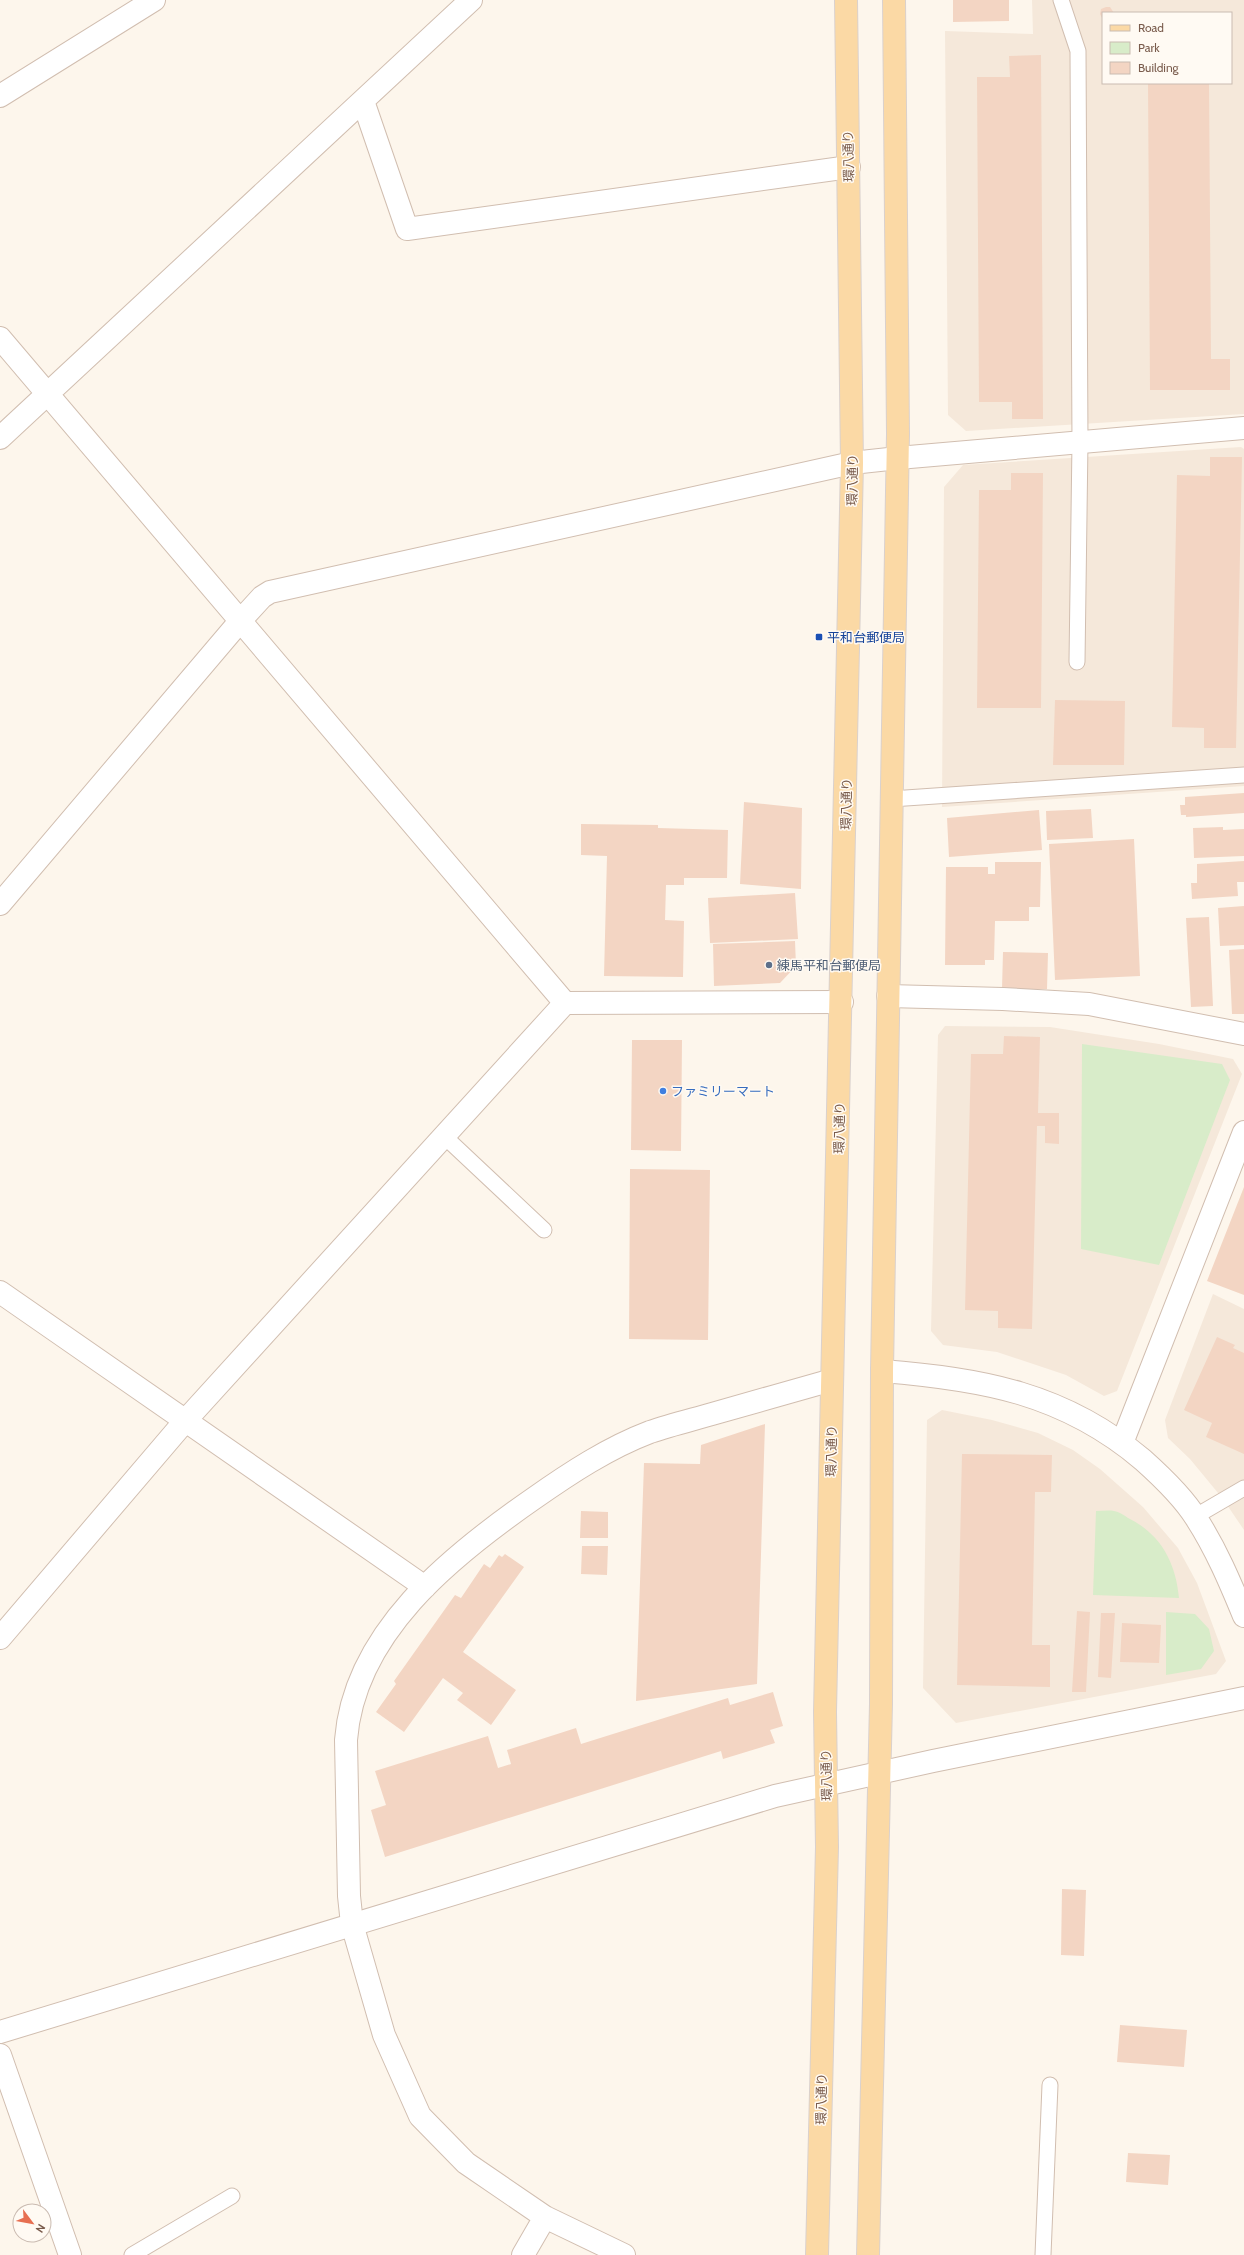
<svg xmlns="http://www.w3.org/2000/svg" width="1244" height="2255" font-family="Cabin,'Noto Sans JP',sans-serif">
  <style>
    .residential { fill: #f5e8da; fill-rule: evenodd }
    .green { fill: #d8ecc9 }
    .building { fill: #f3d5c3 }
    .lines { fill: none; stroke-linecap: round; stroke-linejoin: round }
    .service-casing { stroke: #d1beb0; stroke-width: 17 }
    .minor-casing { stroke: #d1beb0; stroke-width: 24 }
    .tertiary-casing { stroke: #d1beb0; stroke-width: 24 }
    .primary-casing { stroke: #dad1cd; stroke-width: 24 }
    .service { stroke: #fff; stroke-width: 15 }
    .minor { stroke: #fff; stroke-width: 22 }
    .tertiary { stroke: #fff; stroke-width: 22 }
    .primary { stroke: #fbd9a5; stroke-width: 22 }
    .transit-dot { fill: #1a4fb4; stroke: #fffaf3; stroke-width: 1.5 }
    .service-dot { fill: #5c6f8a; stroke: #fffaf3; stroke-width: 1.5 }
    .shop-dot { fill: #3f7fe0; stroke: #fffaf3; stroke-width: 1.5 }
    .labels { text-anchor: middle; stroke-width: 3; stroke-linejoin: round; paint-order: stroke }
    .street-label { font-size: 13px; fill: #7a5c4d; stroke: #fffaf3 }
    .transit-label { font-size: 13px; fill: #164399; stroke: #fffaf3; text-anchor: start }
    .service-label { font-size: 13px; fill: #4e5e75; stroke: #fffaf3; text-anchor: start }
    .shop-label { font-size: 13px; fill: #366cbe; stroke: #fffaf3; text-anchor: start }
  </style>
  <rect width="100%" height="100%" fill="#fdf6ec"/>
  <path class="residential" d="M1032 0H1244V414L966 431 948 415 945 31 1033 34ZM1103 13H1231V83H1103Z
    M1241 447 1244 449V786L942 807 944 487 963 465Z
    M945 1026 1050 1027 1159 1044 1233 1059 1242 1074 1117 1391 1104 1396 1066 1375 997 1352 943 1345 931 1331 938 1035Z
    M1213 1294 1244 1309V1530L1223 1499 1190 1459 1168 1438 1165 1420Z
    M942 1410 992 1420 1038 1433 1073 1450 1100 1469 1143 1507 1178 1548 1197 1583 1226 1661 1216 1674 956 1723 923 1688 927 1420Z"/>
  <path class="green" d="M1082 1044 1222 1064 1230 1080 1159 1265 1081 1249Z
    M1096 1511C1102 1511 1109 1510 1114 1511 1119 1512 1124 1515 1128 1518 1161 1534 1176 1563 1179 1598L1093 1595Z
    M1166 1612 1195 1614 1209 1629 1214 1651 1201 1669 1166 1675Z"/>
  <path class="building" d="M953 0H1009V21L953 22Z
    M1106 7H1110L1114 13H1103V20L1100 14 1101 9Z
    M1041 55 1043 419H1012V402H979L977 77H1010L1009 56Z
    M1148 83H1209L1211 359H1230V390H1150Z
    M1210 457H1242L1236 748H1204V728L1172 727 1177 475 1210 476Z
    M1011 473H1043L1041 708H977L979 490H1011Z
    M1055 700 1125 701 1124 765H1053Z
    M1244 793V813L1186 817V815H1181L1180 805H1185V797Z
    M744 802 802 808 801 889 740 884Z
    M1091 809 1093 838 1047 840 1046 811Z
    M1039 810 1042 850 949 857 947 818Z
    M581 824 658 825V828L728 830 727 878H684V885H666L665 920 684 921 683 977 604 976 607 856 581 855Z
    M1223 827V830L1244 829V856L1194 858 1193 828Z
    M1134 839 1140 976 1055 980 1049 844Z
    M1244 861V882H1237L1238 896 1192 899 1191 883H1197V864Z
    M995 862H1041L1040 907H1029V921H995L994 960H985V965H945L946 867H988V874H995Z
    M795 893 798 939 710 943 708 898Z
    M1244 906V945L1220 946 1218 908Z
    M1209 917 1213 1006 1191 1007 1186 918Z
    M795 941 796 966 780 983 714 986 713 944Z
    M1244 949V1014H1232L1229 950Z
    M1003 952 1048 953 1047 989H1002Z
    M1004 1036 1040 1037 1038 1113H1059V1144L1045 1143V1126H1037L1032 1329 998 1328V1311L965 1310 971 1054H1003Z
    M632 1040H682L681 1151 631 1150Z
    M630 1169 710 1170 708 1340 629 1339Z
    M1244 1187V1295L1207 1281Z
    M1217 1337 1235 1345 1233 1348 1244 1353V1454L1206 1437 1212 1423 1184 1410Z
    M765 1424 757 1684 636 1701 644 1463 700 1464 701 1445Z
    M962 1454 1052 1455 1051 1492H1035L1032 1645H1050V1687L957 1685Z
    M581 1511 608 1512V1538H580Z
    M582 1546H608L607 1575 581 1574Z
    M505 1554 524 1567 463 1652 516 1690 491 1725 457 1700 463 1693 443 1678 404 1732 376 1712 396 1684 394 1681 455 1595 461 1598 484 1564 490 1568 499 1555 502 1557Z
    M1077 1611 1090 1612 1086 1692H1072Z
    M1101 1613H1115L1111 1678 1098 1677Z
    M1122 1623 1161 1625 1159 1663 1120 1662Z
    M773 1692 783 1726 770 1730 775 1743 723 1759 721 1751 385 1857 371 1810 386 1805 375 1771 488 1736 498 1768 511 1764 507 1750 576 1728 581 1744 728 1698 730 1705Z
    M1062 1889 1086 1890 1084 1956 1061 1955Z
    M1120 2025 1187 2030 1184 2067 1117 2062Z
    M1128 2153 1170 2155 1168 2185 1126 2182Z"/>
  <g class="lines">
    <defs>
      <path id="service" d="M1061 0 1078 51 1080 442 1077 662
        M891 799 1244 775
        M444 1136 544 1230
        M1196 1516 1244 1488
        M132 2255 232 2196
        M1043 2255 1050 2085"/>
      <path id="minor" d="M0 96 154 0
        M363 101 407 229 849 167
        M0 338 565 1003
        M0 438 471 0
        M0 904 241 620 262 597 270 592 852 463 898 458 1244 428
        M888 996 1003 999 1089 1004 1244 1034
        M0 1292 425 1587
        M882 1371C982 1379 1064 1393 1143 1460 1162 1477 1183 1497 1196 1518 1216 1549 1230 1582 1244 1616
        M1122 1443 1244 1132
        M0 1638 185 1421 565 1003 842 1002
        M0 2055 70 2255
        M523 2255 545 2217
        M624 2255 545 2217 466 2163 420 2116 384 2035 352 1924 349 1896 346 1740C354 1633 451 1556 533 1499 570 1473 608 1448 650 1432 670 1425 691 1420 712 1414 752 1403 792 1391 832 1380"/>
      <path id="tertiary" d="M0 2032 775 1796 933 1761 1244 1698"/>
      <path id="primary" d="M817 2255 827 1847 825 1712 852 463 846 0
        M868 2255 881 1704 882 1371 898 434 894 0"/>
    </defs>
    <use href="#service" class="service-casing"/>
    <use href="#minor" class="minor-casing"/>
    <use href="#tertiary" class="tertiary-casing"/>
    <use href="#primary" class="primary-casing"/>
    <use href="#service" class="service"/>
    <use href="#minor" class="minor"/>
    <use href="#tertiary" class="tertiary"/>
    <use href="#primary" class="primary"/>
  </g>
  <rect class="transit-dot" x="815" y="633" width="8" height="8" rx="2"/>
  <circle class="service-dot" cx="769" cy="965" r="4"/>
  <circle class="shop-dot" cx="663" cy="1091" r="4"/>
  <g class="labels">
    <g class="street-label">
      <text transform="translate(848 156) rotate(-91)" y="5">環八通り</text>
      <text transform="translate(852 480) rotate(-89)" y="5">環八通り</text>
      <text transform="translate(846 804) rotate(-89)" y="5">環八通り</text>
      <text transform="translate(839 1128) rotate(-89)" y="5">環八通り</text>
      <text transform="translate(831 1451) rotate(-89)" y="5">環八通り</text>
      <text transform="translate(826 1775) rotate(-91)" y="5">環八通り</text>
      <text transform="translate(821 2099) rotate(-89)" y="5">環八通り</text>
    </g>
    <g class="transit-label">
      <text x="827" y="642">平和台郵便局</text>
    </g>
    <g class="service-label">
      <text x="777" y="970">練馬平和台郵便局</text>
    </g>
    <g class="shop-label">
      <text x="671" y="1096">ファミリーマート</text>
    </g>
  </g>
  <rect x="1102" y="12" width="130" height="72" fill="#fffaf3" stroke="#cabbb1"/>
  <rect x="1110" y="25" width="20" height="6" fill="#fbd9a5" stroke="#cabbb1"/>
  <text x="1138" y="32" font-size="12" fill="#7a5c4d">Road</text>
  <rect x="1110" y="42" width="20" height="12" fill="#d8ecc9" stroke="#cabbb1"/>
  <text x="1138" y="52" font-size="12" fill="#7a5c4d">Park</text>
  <rect x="1110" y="62" width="20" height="12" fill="#f3d5c3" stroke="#cabbb1"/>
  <text x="1138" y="72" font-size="12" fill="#7a5c4d">Building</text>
  <g transform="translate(32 2223) rotate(122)"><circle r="19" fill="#fffaf3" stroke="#cabbb1"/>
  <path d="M0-3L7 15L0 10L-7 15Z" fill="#e76f51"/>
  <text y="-6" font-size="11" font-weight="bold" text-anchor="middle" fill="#7a5c4d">N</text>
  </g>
</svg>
